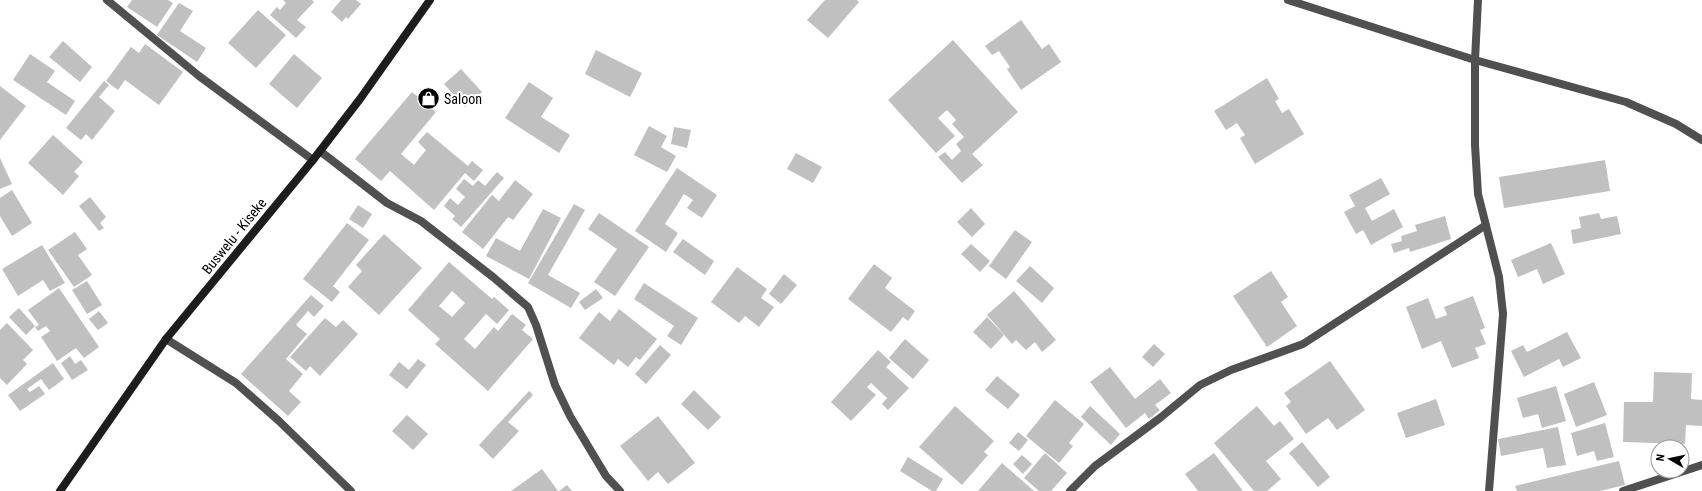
<svg xmlns="http://www.w3.org/2000/svg" width="1702" height="491" font-family="'Roboto Condensed',sans-serif">
  <style>
    .building { fill: #c0c0c0; fill-rule: evenodd }
    .lines { fill: none; stroke-linecap: round; stroke-linejoin: round }
    .minor { stroke: #505050; stroke-width: 8 }
    .secondary { stroke: #1d1d1d; stroke-width: 8 }
    .labels { text-anchor: middle; stroke-width: 4; stroke-linejoin: round; paint-order: stroke }
    .poi-label { font-size: 14px; fill: #000; stroke: #fff; text-anchor: start }
    .street-label { font-size: 14px; fill: #000; stroke: #fff }
  </style>
  <rect width="100%" height="100%" fill="#fff"/>
  <path class="building" d="M132 0H168L173 3 157 27 127 7Z
    M283 0H312L314 2 297 20 306 27 296 38 270 15 277 7 280 10 286 3Z
    M341 0H356L361 4 348 19 346 17 342 22 331 12Z
    M825 0H857L859 2 828 38 807 20Z
    M179 3 193 11 180 31 206 48 197 62 157 35Z
    M258 10 286 35 256 68 228 43Z
    M1021 20 1042 49 1049 44 1061 62 1021 90 1007 69 1010 67 999 51 992 55 985 46Z
    M953 40 1018 112 972 154 983 165 962 183 938 157 945 152 952 160 961 151 956 144 964 137 952 124 956 120 947 110 938 118 955 136 936 153 888 100Z
    M63 41 92 67 80 82 49 57Z
    M145 44 183 72 159 105 125 80 118 90 106 81 131 47 139 53Z
    M596 50 642 73 630 97 585 74Z
    M30 54 55 71 47 82 75 101 66 115 13 80Z
    M294 54 322 78 297 108 269 84Z
    M461 69 482 92 465 107 444 84Z
    M1267 78 1279 99 1275 101 1282 113 1289 109 1304 134 1255 164 1240 138 1245 135 1237 123 1226 130 1214 111Z
    M104 81 109 85 99 97 115 111 92 140 86 134 81 140 66 128Z
    M529 82 553 98 541 117 570 135 559 153 505 118Z
    M0 86 26 106 0 140Z
    M412 92 436 112 401 154 414 165 426 150 418 142 427 132 468 166 472 161 483 170 474 181 465 173 434 210 390 171 381 181 355 159Z
    M649 126 667 136 661 147 676 156 667 172 634 155Z
    M674 127 691 130 687 148 671 144Z
    M53 135 83 162 74 172 79 176 63 195 28 163Z
    M796 153 822 167 813 183 787 169Z
    M0 158 12 184 0 189Z
    M1605 160 1610 191 1504 208 1499 177Z
    M677 168 717 195 702 218 687 208 693 200 684 194 665 224 678 233 666 252 635 231Z
    M497 172 504 178 461 227 452 219 455 216 444 206 450 198 458 205 465 197 456 189 464 179 473 186 478 180 485 186Z
    M1381 178 1390 194 1365 208 1372 221 1394 209 1403 227 1371 245 1363 230 1356 234 1344 212 1355 206 1349 195Z
    M515 180 533 194 513 220 508 217 483 249 462 232 492 195 499 201Z
    M12 190 32 223 12 236 0 216V198Z
    M90 197 106 217 100 223 104 228 99 231 79 206Z
    M574 204 585 210 548 275 580 293 571 308 528 283Z
    M358 205 372 214 363 228 349 219Z
    M971 208 985 224 972 237 957 222Z
    M543 209 561 218 529 279 486 256 496 238 520 251Z
    M599 213 649 247 615 296 594 282 617 249 588 229Z
    M1599 213 1601 219 1617 216 1621 234 1573 244 1571 230 1581 228 1579 217Z
    M1445 216 1451 239 1410 252 1409 248 1394 253 1391 244 1402 241 1401 236 1417 231 1415 225Z
    M347 223 369 240 333 286 340 292 332 302 303 279Z
    M1015 230 1032 242 1006 279 989 266Z
    M75 232 87 249 78 255 92 275 74 287 48 250Z
    M384 234 422 268 379 315 348 287 362 271 356 265Z
    M683 239 714 261 705 275 673 252Z
    M1551 243 1565 274 1543 284 1537 269 1518 277 1511 260Z
    M971 244 990 261 980 272 961 254Z
    M42 245 65 283 50 291 43 280 18 296 2 269Z
    M449 262 492 299 494 297 509 310 497 324 486 314 464 339 475 349 494 327 498 331 512 314 526 325 522 330 533 339 488 391 435 344 440 339 408 310ZM452 291 465 303 452 317 439 306Z
    M874 264 892 278 885 288 915 311 908 321 903 317 891 332 848 299Z
    M1030 266 1054 288 1042 303 1016 281Z
    M737 267 767 289 761 298 774 307 759 327 745 316 739 323 711 302Z
    M1271 271 1288 297 1281 302 1297 326 1267 347 1233 296Z
    M784 274 797 285 781 304 769 294Z
    M87 281 102 305 87 314 72 290Z
    M644 283 698 318 681 345 667 336 674 326 634 299Z
    M59 288 99 347 84 358 76 348 57 361 41 337 50 331 46 326 38 331 35 327 39 325 28 310Z
    M596 289 603 298 585 310 579 302Z
    M1014 291 1056 340 1042 352 1035 342 1026 350 1016 340 1012 344 987 315Z
    M311 295 324 306 314 317 308 311 296 325 307 334 286 359 303 374 289 391 301 402 288 416 241 374Z
    M1473 296 1485 328 1480 330 1486 344 1475 348 1479 358 1452 368 1441 341 1422 349 1406 307 1428 298 1436 319 1447 315 1444 307Z
    M19 308 35 326 26 335 9 317Z
    M619 309 657 339 640 360 636 357 628 367 618 359 614 365 579 338 599 312 610 321Z
    M99 311 108 323 98 330 89 319Z
    M987 317 1004 335 991 349 973 332Z
    M325 318 336 327 343 320 358 334 320 376 310 366 306 371 290 357Z
    M7 323 33 350 23 360 27 364 7 385 0 378V330Z
    M1567 332 1581 358 1563 367 1559 359 1524 377 1511 351 1523 345 1527 352Z
    M905 339 929 360 913 379 889 358Z
    M1154 344 1165 354 1153 367 1142 357Z
    M660 345 671 355 646 384 635 374Z
    M878 350 891 362 886 367 909 388 888 410 882 404 887 398 871 383 867 387 876 395 851 421 831 402Z
    M70 356 75 364 81 360 88 370 72 380 61 363Z
    M418 359 426 365 407 389 389 375 399 362 409 370Z
    M1330 361 1365 410 1337 430 1328 418 1306 434 1286 406 1291 402 1284 393Z
    M53 363 64 379 49 390 41 379 27 389 30 392 39 386 45 394 20 411 8 395Z
    M1110 367 1135 399 1160 379 1171 393 1155 405 1160 410 1149 419 1145 413 1126 428 1090 382Z
    M1654 372 1692 373 1691 399 1702 400V426L1686 425 1685 444 1623 442 1624 402H1653Z
    M997 376 1020 395 1008 409 985 390Z
    M1594 382 1607 415 1576 427 1564 394Z
    M1556 386 1566 421 1542 428 1538 414 1523 418 1517 398Z
    M694 390 721 417 708 430 681 404Z
    M529 391 533 395 508 422 519 431 493 459 479 445Z
    M1436 399 1445 425 1406 438 1397 413Z
    M1055 400 1084 424 1069 443 1073 446 1059 463 1026 436Z
    M955 406 994 441 984 452 988 455 962 485 919 447Z
    M1090 406 1120 434 1111 445 1081 417Z
    M1257 406 1274 426 1280 421 1294 439 1266 461 1281 479 1267 491H1254L1214 443Z
    M407 415 428 434 413 450 392 431Z
    M658 416 695 463 668 484 658 472 648 481 620 446Z
    M1605 423 1614 457 1597 461 1594 451 1577 456 1571 433Z
    M1558 427 1566 465 1547 468 1543 448 1501 456 1498 439Z
    M1018 432 1028 440 1019 451 1009 443Z
    M1302 442 1330 477 1318 487 1289 453Z
    M1045 453 1067 473 1051 491H1039L1024 478Z
    M1214 453 1243 491H1198L1185 474Z
    M1022 455 1032 464 1023 474 1013 464Z
    M908 457 943 479 936 491H932L900 471Z
    M1619 461 1625 485 1600 491H1517L1515 486Z
    M1002 463 1034 491H978Z
    M542 469 558 491H511Z
    M567 485 572 491H559Z"/>
  <g class="lines">
    <path class="minor" d="M107 0 199 76 313 160
      M1288 0 1475 60 1626 102 1676 124 1702 140
      M1478 0 1475 60V145L1478 194 1499 277 1503 314 1489 491
      M320 151 387 203 421 221 493 277 528 307 536 325 555 385 570 416 606 476 620 491
      M166 339 236 383 279 421 351 491
      M1070 491 1095 466 1160 418 1200 385 1231 370 1303 344 1486 225
      M1623 491 1702 465"/>
    <path class="secondary" d="M60 491 166 339 313 160 360 99 430 0"/>
  </g>
  <defs>
    <symbol id="shop-disc" viewBox="-11 -11 22 22"><circle r="9.5" fill="#000" stroke="#fff"/><path d="M-5-2.5h2.3a2.7 3.5 0 0 1 5.4 0H5L5.5 6h-11ZM-1.5-2.5h3a1.5 2.3 0 0 0-3 0Z" fill="#fff"/></symbol>
  </defs>
  <g fill-rule="evenodd">
    <use href="#shop-disc" x="416" y="86" width="25" height="25"/>
  </g>
  <g class="labels">
    <g class="poi-label">
      <text x="444" y="104">Saloon</text>
    </g>
    <g class="street-label">
      <text transform="translate(234 236) rotate(-51)" y="5">Buswelu - Kiseke</text>
    </g>
  </g>
  <g transform="translate(1670 459) rotate(279)"><circle r="19" fill="#ffffff" stroke="#999999"/>
  <path d="M0-3L7 15L0 10L-7 15Z" fill="#000000"/>
  <text y="-6" font-size="11" font-weight="bold" text-anchor="middle" fill="#000000">N</text>
  </g>
</svg>
